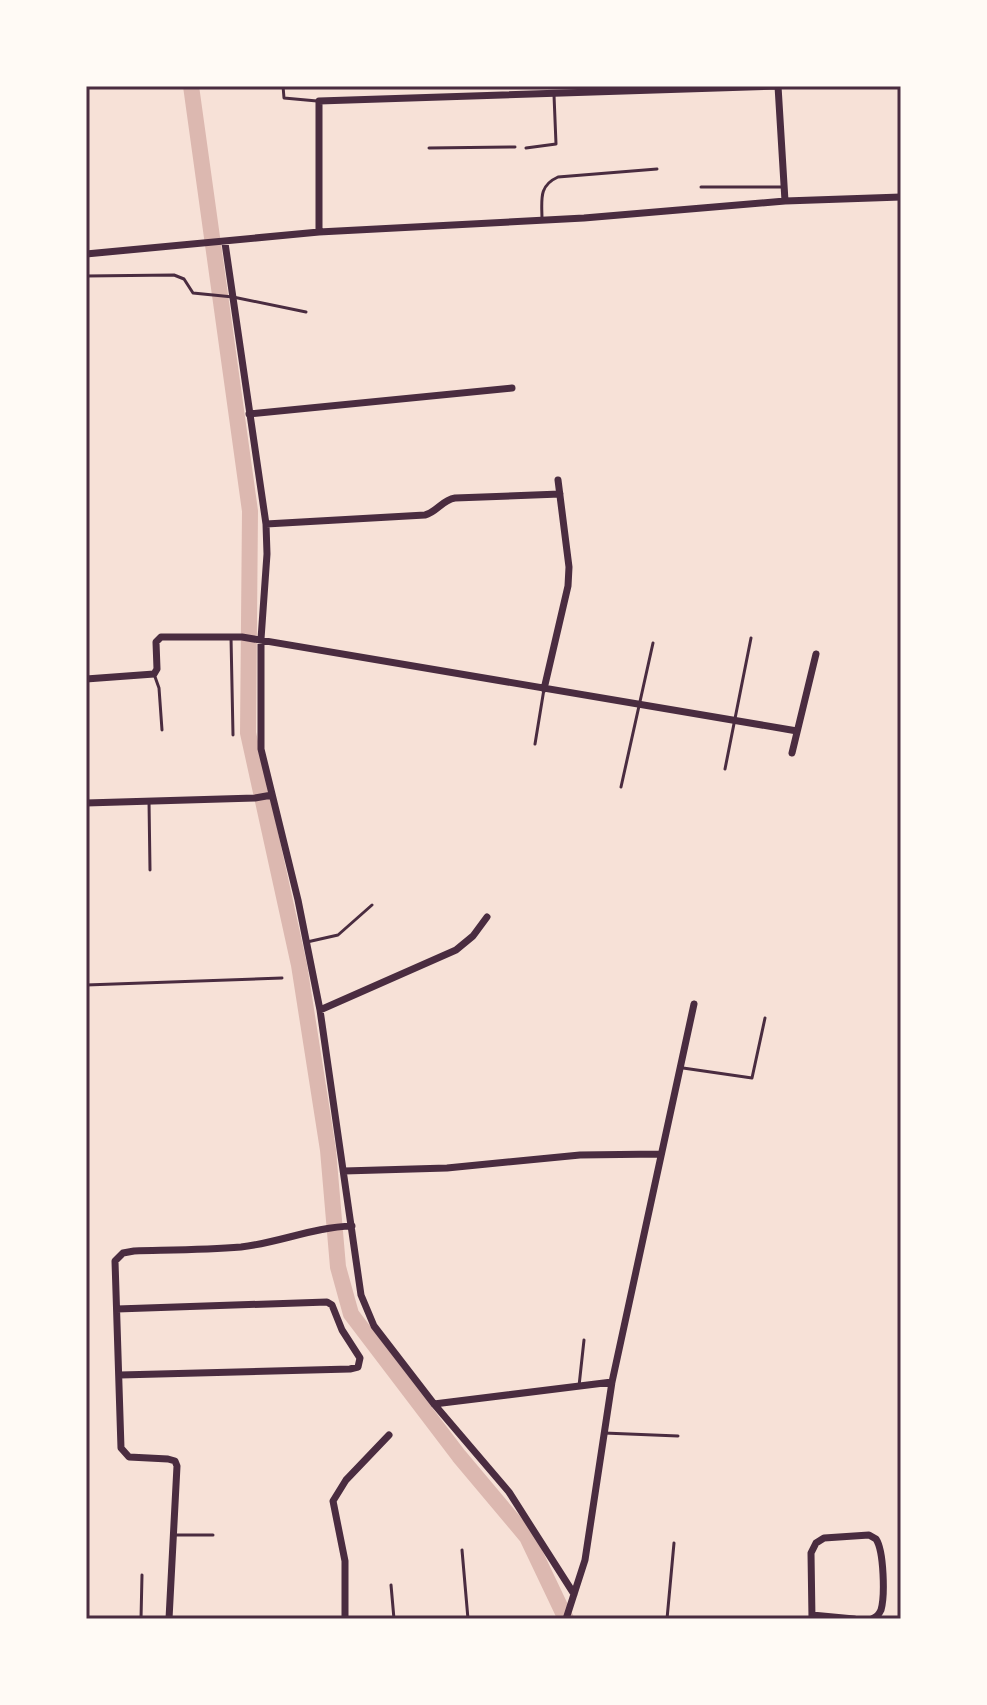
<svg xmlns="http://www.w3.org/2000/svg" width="987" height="1705" font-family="'Titillium Web',sans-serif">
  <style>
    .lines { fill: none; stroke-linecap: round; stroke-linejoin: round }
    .canal { stroke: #dcb8b0; stroke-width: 16 }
    .service { stroke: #4a2c40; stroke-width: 3 }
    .minor { stroke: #4a2c40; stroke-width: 7 }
    .neatline { fill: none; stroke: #4a2c40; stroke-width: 3 }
  </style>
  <rect width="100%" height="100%" fill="#f7e1d7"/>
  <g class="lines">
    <path class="canal" d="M191 86 250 511 248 733 299 965 328 1150 338 1267 351 1314 459 1456 527 1537 566 1619"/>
    <path class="service" d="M283 86 284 98 317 101
      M429 148 515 147
      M526 148 556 144 554 95
      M701 187H784
      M542 220C542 200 538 186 558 177L657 169
      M86 276 174 275 184 279 193 293 233 297 306 312
      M231 637 233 735
      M154 674 159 688 162 730
      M535 744 544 689
      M725 769 751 638
      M621 787 653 643
      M149 801 150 870
      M307 942 338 935 372 905
      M86 985 282 978
      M683 1068 752 1078 765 1018
      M579 1386 584 1340
      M604 1433 678 1436
      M174 1535H213
      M462 1550 468 1619
      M391 1585 394 1619
      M141 1619 142 1575
      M667 1619 674 1543"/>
    <path class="minor" d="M778 86 785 201
      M319 232V101L778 86
      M225 243 266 524 267 554 261 639V749L298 900 320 1010 361 1295 374 1326 434 1404 509 1492 574 1594
      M86 254 319 232 584 218 785 201 901 197
      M249 414 512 388
      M266 524 425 515C437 512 442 500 455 498L560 494
      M86 679 154 674 157 669 156 642 161 637H242L797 731
      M544 689 568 586 569 567 558 480
      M792 753 816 654
      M86 803 255 798 272 795
      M320 1010 456 950 473 936 487 917
      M344 1171 447 1168 580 1155 660 1154
      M117 1309 327 1302 332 1305 342 1330 360 1358 358 1367 350 1369 120 1375
      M434 1404 612 1382
      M812 1615 854 1619
      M169 1619 177 1466 175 1461 168 1459 129 1457 121 1448 115 1261 123 1253 134 1251C169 1250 205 1250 241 1247 278 1243 314 1227 352 1226
      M345 1619V1561L333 1501 346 1480 389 1435
      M566 1619 585 1560 612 1382 694 1004
      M812 1619 811 1553 816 1543 824 1538 869 1535 876 1539C884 1551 885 1596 881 1610 878 1616 877 1616 872 1619"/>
  </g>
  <rect width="987" height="1705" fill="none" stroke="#fffaf5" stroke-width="176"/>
  <rect x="88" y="88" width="811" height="1529" class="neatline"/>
</svg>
